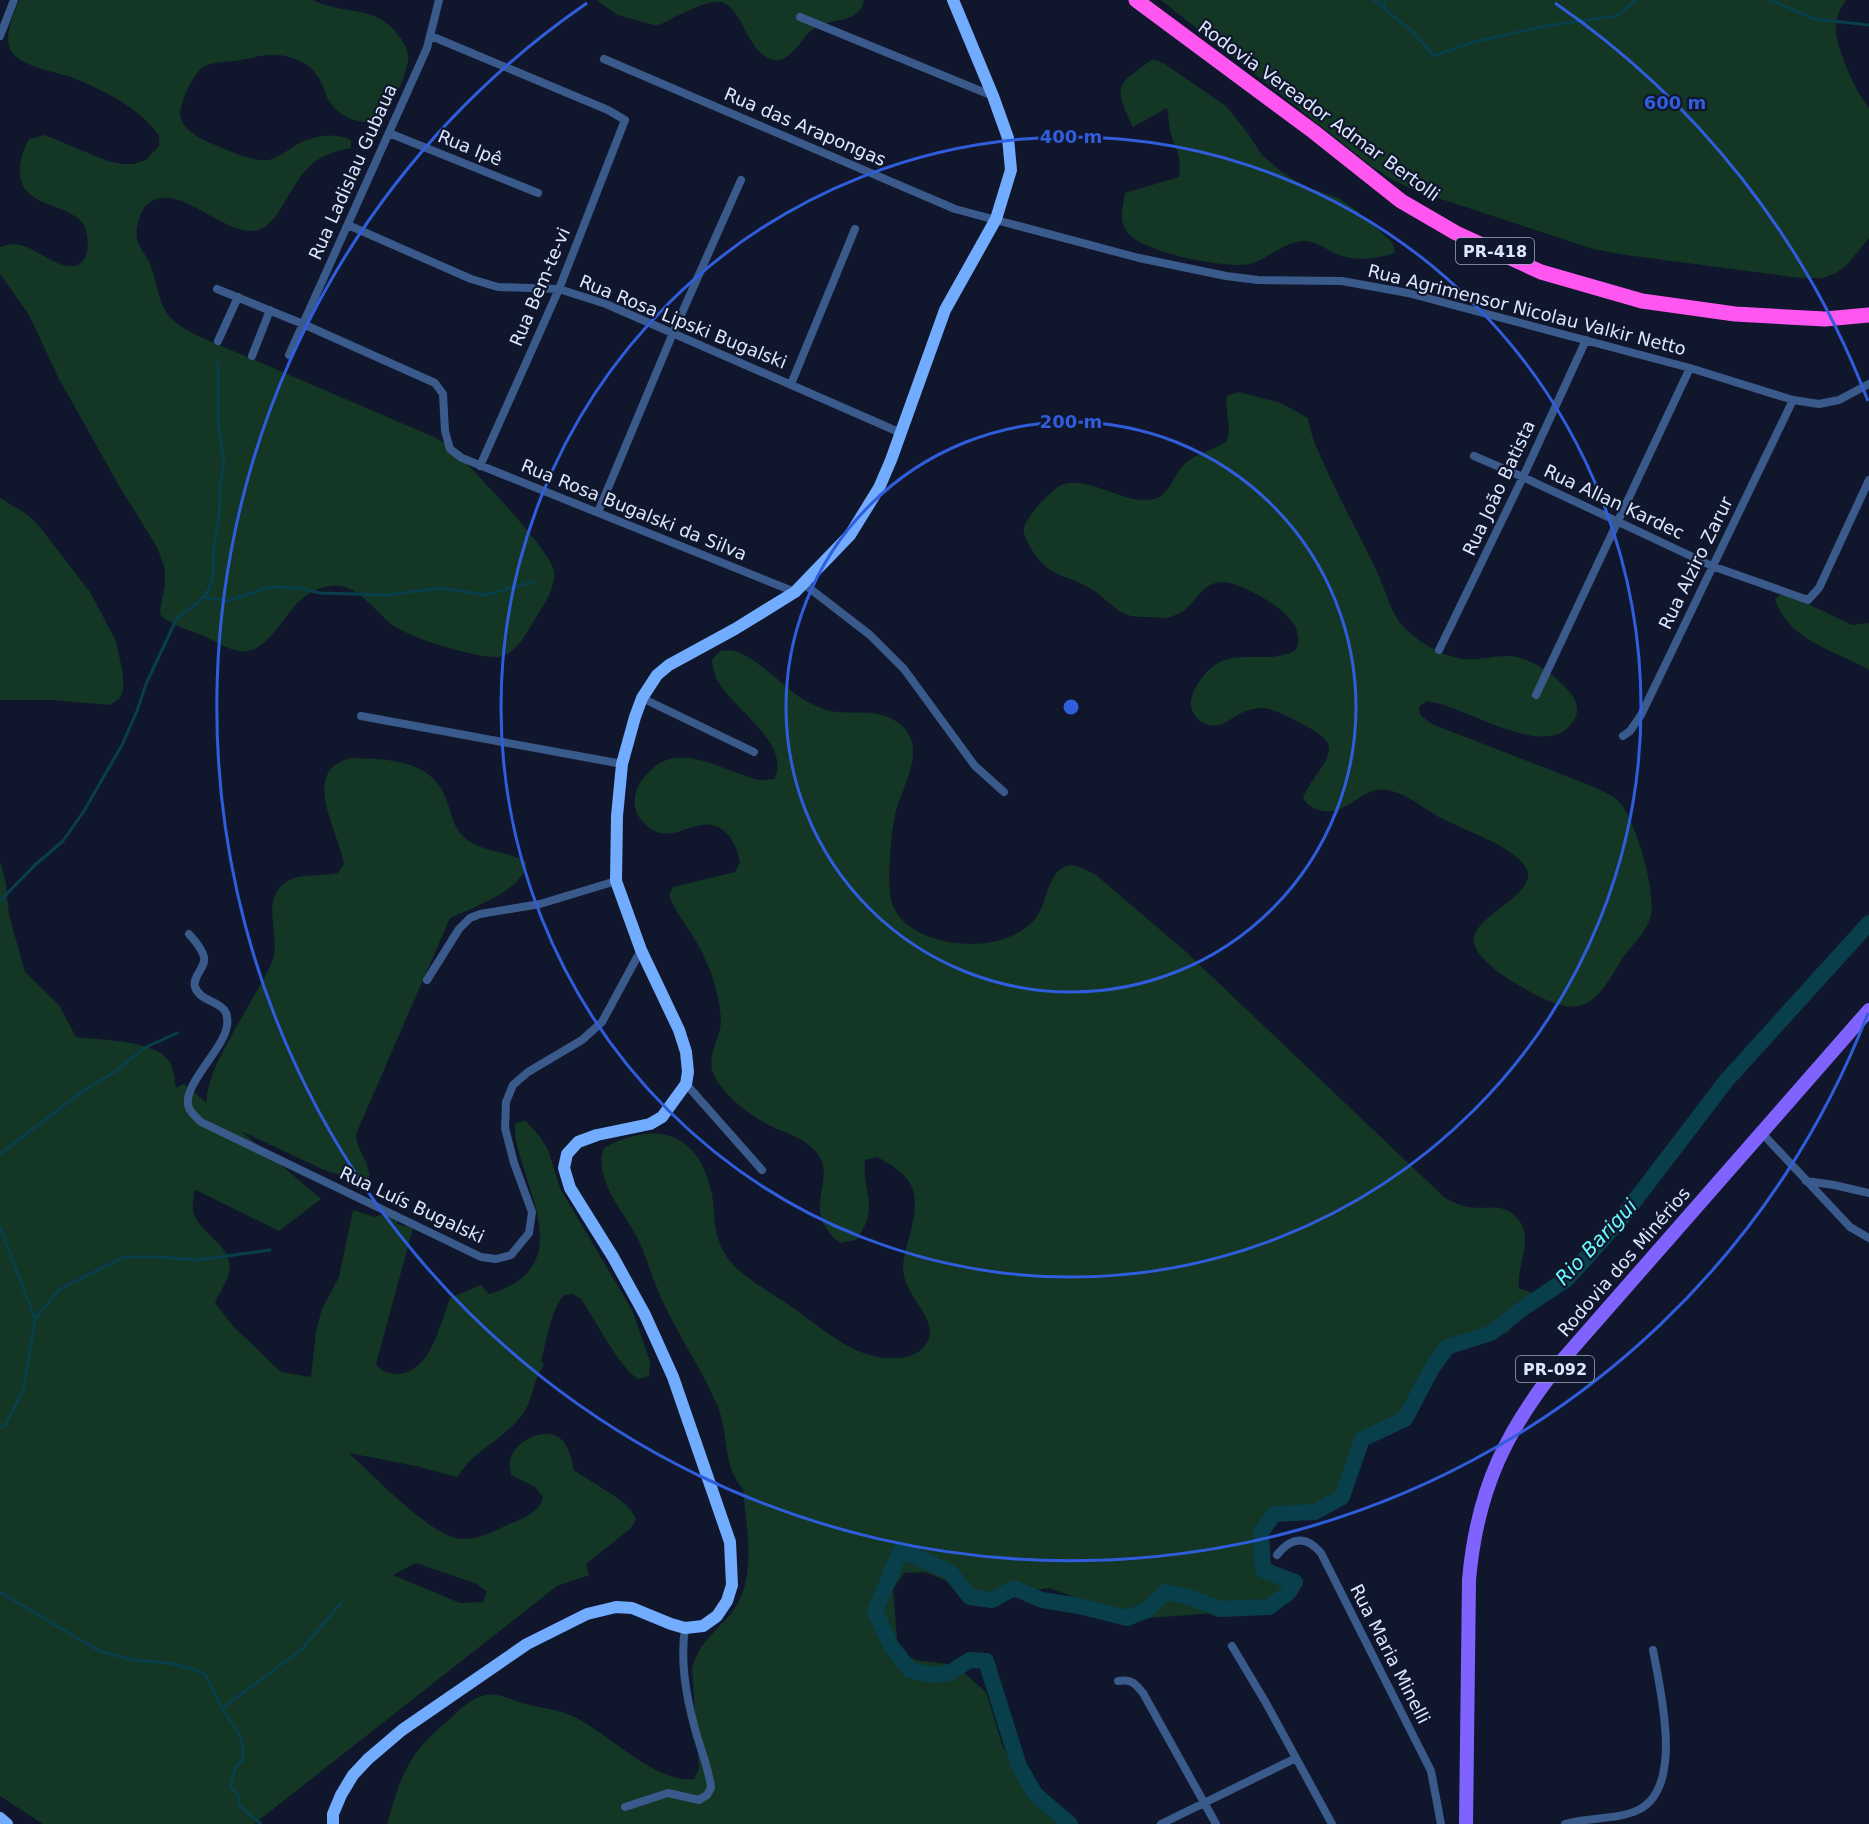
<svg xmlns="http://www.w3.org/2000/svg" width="1869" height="1824" font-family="'DejaVu Sans',sans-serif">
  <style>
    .green { fill: #133625; fill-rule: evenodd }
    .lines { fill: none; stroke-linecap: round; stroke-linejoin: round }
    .stream { stroke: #093e4b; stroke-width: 3 }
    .river { stroke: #093e4b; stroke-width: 16 }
    .street { stroke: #3a5a8c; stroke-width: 8 }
    .secondary { stroke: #72acff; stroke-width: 12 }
    .primary { stroke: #8062ff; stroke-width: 14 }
    .highway { stroke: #ff56f1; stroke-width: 15 }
    .ring { fill: none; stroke: #305ddc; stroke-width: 3 }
    .labels { text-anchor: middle; stroke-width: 4.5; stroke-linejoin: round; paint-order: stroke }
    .shield { fill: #10172c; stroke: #9ea8c0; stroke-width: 1.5 }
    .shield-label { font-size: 16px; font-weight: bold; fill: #dbe6ff }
    .street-label { font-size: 18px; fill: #dbe6ff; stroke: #10172c }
    .water-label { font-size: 20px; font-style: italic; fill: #69fbff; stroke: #10172c }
    .centre { fill: #305ddc; stroke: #10172c; stroke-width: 3 }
    .ring-label { font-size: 18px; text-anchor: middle; font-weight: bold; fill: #305ddc; stroke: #10172c; stroke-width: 4.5; stroke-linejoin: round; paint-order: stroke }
  </style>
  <rect width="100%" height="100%" fill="#10172c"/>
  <path class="green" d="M19 0H313C337 13 369 7 389 25 397 32 407 45 408 55 410 72 387 121 369 122 352 123 336 113 328 99 324 91 322 81 316 74 308 62 291 56 277 55 264 54 253 58 241 60 205 65 202 59 185 95 182 103 178 113 182 121 190 138 217 145 232 152 242 156 255 161 267 160 276 159 284 153 291 148 310 136 330 131 351 140V148C310 156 305 169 284 203 279 212 273 222 263 228 232 245 184 183 152 201 145 205 141 212 139 219 131 248 145 247 152 270 157 284 158 300 167 313 173 323 185 329 196 335L434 437C439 440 445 443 449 447 468 463 551 551 554 571 556 590 541 609 532 624 524 638 514 655 497 657 476 658 415 639 397 628 376 615 359 582 331 586 320 587 310 592 302 599 284 613 266 657 239 651 227 649 217 642 206 637 190 630 175 627 161 616L160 610 165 585V569L157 547 121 489 59 379 29 315 0 274V247C4 246 9 244 14 244 34 245 56 269 74 266 93 263 90 228 79 219 60 203 22 205 20 174 19 161 23 151 29 139L45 135 107 161 123 164H133L146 160 159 146V135C147 120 134 109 117 99 103 91 86 83 71 77 55 72 16 65 10 49 4 33 14 14 19 0Z
    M596 0H864C860 24 832 18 816 27 800 36 790 71 766 57 746 45 741 7 721 2 704 0 673 19 657 26L618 15Z
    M1161 0H1846C1840 9 1835 19 1836 31 1836 47 1857 96 1869 107V238L1847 265 1836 273 1823 278H1800L1626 255 1593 249 1417 191 1394 181 1370 165Z
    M1153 59 1165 64 1227 107 1249 135 1262 155 1282 172 1304 186 1338 198 1356 210 1393 243 1395 253C1376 259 1356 262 1337 254 1327 250 1315 240 1303 241 1283 242 1269 259 1249 264 1226 269 1136 252 1125 229 1119 217 1123 206 1125 193L1179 177C1181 161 1179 157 1174 143 1169 133 1169 119 1167 108L1133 127C1112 84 1117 85 1153 59Z
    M1239 392 1281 403 1308 418C1311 439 1321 457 1330 477 1345 510 1363 541 1378 574 1388 596 1391 617 1410 633 1422 644 1442 655 1458 658 1475 662 1490 656 1507 656 1528 656 1549 671 1563 685 1570 692 1578 700 1577 712 1576 720 1568 729 1561 733 1526 749 1464 706 1427 701L1419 707 1420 715 1432 724 1589 785C1599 790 1612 794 1620 803 1636 820 1658 897 1650 919 1645 933 1633 944 1624 956 1606 983 1594 1018 1554 1003 1535 996 1469 962 1474 937 1478 914 1543 891 1525 866 1510 845 1466 831 1443 819 1425 810 1407 793 1387 790 1360 785 1346 821 1316 809 1309 806 1307 804 1303 798 1309 781 1326 767 1329 751 1329 746 1328 742 1324 738 1315 729 1276 709 1263 708 1260 708 1253 709 1249 710 1233 714 1223 731 1205 724 1198 721 1192 713 1191 706 1190 696 1196 686 1201 679 1227 643 1258 665 1290 653 1296 651 1297 648 1298 643 1303 618 1263 597 1244 588 1198 567 1202 609 1170 617 1164 619 1156 617 1151 617 1145 617 1137 617 1131 616 1115 612 1105 597 1091 589 1066 573 1050 579 1032 550 1028 543 1023 536 1024 528 1026 517 1049 493 1058 487 1085 470 1127 509 1157 498 1169 493 1173 478 1181 468 1193 453 1210 452 1226 442 1233 428 1224 412 1227 396Z
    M0 498 28 515 39 526 90 592 116 641 123 674V690L119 699 109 705 50 700H0Z
    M1780 595 1794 597 1852 625 1869 623V670C1836 651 1787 640 1775 599Z
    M720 651C724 651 729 650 733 651 756 655 786 691 808 702 818 707 826 711 838 712 861 714 882 708 902 726 908 731 913 741 913 749 914 772 900 793 895 815 891 834 887 882 891 900 894 910 900 920 909 926 941 950 1007 952 1035 919 1047 905 1046 879 1062 868 1073 861 1087 870 1096 875L1185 951 1445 1198C1453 1202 1459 1205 1467 1207 1485 1210 1503 1202 1516 1217 1522 1223 1524 1228 1525 1237 1526 1254 1517 1271 1519 1288L1532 1293 1546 1290 1507 1333 1466 1342 1448 1356 1421 1403 1361 1446 1342 1495 1327 1513H1285L1265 1536 1261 1554 1283 1574 1287 1583 1274 1598 1252 1610 1137 1619 1049 1588 985 1597 925 1572 904 1573 893 1589 898 1650 915 1660 955 1665 986 1692 1003 1747 1037 1800 1061 1824H387C394 1801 400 1776 414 1756 424 1741 438 1729 452 1717 461 1708 473 1697 486 1695 499 1692 513 1701 526 1704 546 1709 564 1710 582 1721 612 1738 659 1784 694 1779L699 1769 692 1668C699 1642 716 1632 732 1612 758 1579 746 1527 743 1489 722 1465 729 1435 718 1407 704 1374 683 1343 667 1310 656 1289 649 1265 640 1243 627 1215 592 1180 604 1148 657 1119 700 1133 712 1195 715 1211 713 1229 720 1244 722 1249 726 1256 729 1260 746 1280 774 1294 795 1309 814 1323 834 1340 856 1350 868 1355 882 1359 895 1358 906 1358 917 1355 924 1347 945 1322 904 1299 903 1269 903 1259 906 1248 909 1238 920 1195 919 1179 877 1157L865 1160C862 1195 881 1206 856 1240L840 1243C799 1211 836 1181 819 1156 807 1138 787 1134 769 1125 750 1116 728 1098 717 1081 705 1061 715 1048 720 1029 722 1020 720 1010 719 1002 715 980 705 956 694 938 685 923 675 911 669 895L673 887 735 872 740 862C737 849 733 836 720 828 693 814 673 849 646 825 640 819 636 814 635 806 633 791 641 779 651 770 681 740 724 772 756 779 761 781 768 779 774 779 792 745 734 709 719 683 714 675 713 669 712 660Z
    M352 758C389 759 432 760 446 799 452 813 452 825 463 836 480 853 507 850 526 862 527 889 471 908 450 918L356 1134C356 1151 371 1162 369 1179L363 1182 324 1170 241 1131 321 1199 279 1231 196 1190 194 1192C194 1197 192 1205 193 1211 199 1235 235 1245 229 1273 226 1283 219 1294 215 1303L233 1326 281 1372 311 1377 316 1331 322 1309 339 1277 353 1210 375 1217 387 1212 397 1219V1224L413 1228 376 1364C379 1370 389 1374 396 1374 431 1374 440 1324 450 1298L481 1285 489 1294C577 1268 527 1197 515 1136V1124L525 1120 540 1137 548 1150 560 1188 632 1310 650 1361 649 1376 638 1379C619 1367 595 1319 581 1299L573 1294 564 1295C550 1312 547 1340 541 1361L544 1365C533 1379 534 1397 524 1412 512 1431 488 1444 472 1459 466 1464 462 1471 457 1477L416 1466 349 1453C372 1474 433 1538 461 1539 478 1540 495 1531 509 1524 523 1519 540 1512 543 1497L535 1487 511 1475C511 1471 509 1465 510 1461 514 1440 546 1425 562 1440 569 1447 572 1460 574 1470 589 1482 633 1502 636 1520L630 1529 586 1564 589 1575 557 1586 254 1824H43L0 1796V861L6 884 9 915 25 972 59 1005 76 1037C99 1040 155 1040 169 1061 174 1068 174 1079 176 1088L184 1084 207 1103C202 1074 259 993 272 962 281 938 264 908 278 890 292 870 317 878 338 873L344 864C339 832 298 769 352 758ZM416 1563 475 1583 487 1592 483 1602 460 1603 393 1575Z"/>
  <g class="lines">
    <path class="stream" d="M1374 0 1413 32 1434 56 1470 43 1545 26 1617 16 1636 0
      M1770 0 1814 19 1869 25
      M1384 9 1385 0
      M204 597 227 601 270 587 299 588 320 593 387 595 440 588 485 595 533 582
      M0 901 35 865 63 841 84 811 122 745 137 711 146 684 177 618 200 601 209 589 213 575 214 546 219 517 220 487 224 464 218 421V363
      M0 1154 83 1091 116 1071 144 1048 177 1033
      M0 1227 35 1319 23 1391 5 1425 0 1428
      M35 1319 60 1289 124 1257H161L197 1260 270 1250
      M0 1592 99 1651 133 1660 169 1663 196 1670 205 1674 222 1708 239 1734 243 1747V1760L236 1766 230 1787 239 1796V1805L261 1824
      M222 1708 301 1650 341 1603"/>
    <path class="river" d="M1070 1824 1035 1794 1019 1766 986 1661 970 1660 949 1673 932 1675 910 1670 891 1646 875 1611 901 1550 950 1572 970 1597 992 1600 1014 1588 1042 1600 1079 1606 1127 1618 1147 1610 1165 1592 1189 1597 1220 1609 1269 1607 1289 1592 1295 1582 1263 1570 1261 1532 1274 1514 1315 1512 1342 1497 1362 1439 1405 1419 1432 1368 1447 1347 1491 1333 1526 1306 1567 1279 1620 1220 1726 1081 1869 923"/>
    <path class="street" d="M800 17 993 96
      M0 36 14 0
      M431 36 608 110 625 120 559 289 480 466
      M604 59 955 209 1139 258 1226 276 1258 280 1342 281 1408 293 1690 368 1793 400 1819 404 1839 400 1869 384
      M389 133 538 193
      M348 225 471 279 498 287 559 289 606 304 901 433
      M217 289 303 324 435 383 443 394 445 431 450 449 462 458 795 592
      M218 341 238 297
      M289 355 427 48 439 0
      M252 356 270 310
      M791 384 855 229
      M1474 456 1523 477 1712 566 1808 600 1819 588 1869 480
      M598 512 673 333 741 180
      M804 584 870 635 904 669 975 766 1004 792
      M1439 650 1523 477 1586 340
      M1536 695 1690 368
      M642 698 754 752
      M361 716 622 764
      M1623 736 1630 731 1641 715 1793 400
      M189 934C194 940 202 948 204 957 206 968 192 976 195 987 202 1006 231 998 227 1026 224 1049 180 1087 189 1108 191 1113 197 1118 201 1122L481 1257 496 1259 511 1255 529 1233 532 1212 514 1163 505 1128 506 1102 513 1085 528 1072 582 1040 602 1022 641 950
      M427 980 459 929 470 918 480 914 540 904 616 881
      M686 1084 762 1170
      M1761 1132 1850 1227 1869 1238
      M1806 1181 1834 1185 1869 1193
      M1277 1555C1291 1537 1306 1535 1321 1553L1431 1771 1441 1824
      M1232 1646 1266 1703 1332 1824
      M1118 1681C1131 1679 1135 1683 1143 1693L1216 1824
      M625 1807 668 1793 699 1800 707 1795 711 1788C709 1768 700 1748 695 1729 686 1695 680 1662 685 1628
      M1161 1824 1296 1758
      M1565 1824C1588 1817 1617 1820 1638 1810 1685 1788 1660 1689 1653 1650"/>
    <path class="secondary" d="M0 1818 7 1824
      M333 1824V1814L341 1795 353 1775 368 1759 402 1730 527 1644 587 1614 616 1607 632 1608 671 1624 685 1628 703 1626 717 1616 727 1601 732 1585 730 1542 673 1377 645 1315 613 1257 570 1188 564 1168 567 1154 578 1142 597 1135 650 1124 662 1117 686 1084 688 1072 686 1052 679 1030 641 950 616 881 617 816 622 764 635 717 642 698 657 675 669 665 735 629 795 592 850 535 879 488 891 460 945 310 996 219 1011 170 1008 138 993 96 953 0"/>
    <path class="primary" d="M1466 1824 1469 1580C1477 1488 1507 1428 1565 1357L1869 1010"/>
    <path class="highway" d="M1136 0 1314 132 1401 201 1456 233 1541 272 1642 301 1735 314 1825 319 1869 315"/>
  </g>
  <g class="ring">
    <circle cx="1071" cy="707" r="285"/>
    <circle cx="1071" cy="707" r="570"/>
    <path d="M1868 1013A854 854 0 1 1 587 3M1555 3A854 854 0 0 1 1868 401"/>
  </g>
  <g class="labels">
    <g class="shield">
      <rect x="1456" y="238" width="78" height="26" rx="4.5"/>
      <rect x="1516" y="1356" width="78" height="26" rx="4.5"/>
    </g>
    <g class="shield-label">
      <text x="1495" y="257">PR-418</text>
      <text x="1555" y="1375">PR-092</text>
    </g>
    <g class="street-label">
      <text transform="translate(1319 111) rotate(36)" y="6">Rodovia Vereador Admar Bertolli</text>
      <text transform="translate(805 127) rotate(23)" y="6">Rua das Arapongas</text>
      <text transform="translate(470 148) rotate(22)" y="6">Rua Ipê</text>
      <text transform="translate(353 172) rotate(-66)" y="6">Rua Ladislau Gubaua</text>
      <text transform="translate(540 287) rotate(-67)" y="6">Rua Bem-te-vi</text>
      <text transform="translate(1527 310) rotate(14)" y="6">Rua Agrimensor Nicolau Valkir Netto</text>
      <text transform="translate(683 322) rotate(22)" y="6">Rua Rosa Lipski Bugalski</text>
      <text transform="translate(1499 488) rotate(-65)" y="6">Rua João Batista</text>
      <text transform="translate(1614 502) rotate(25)" y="6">Rua Allan Kardec</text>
      <text transform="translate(634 510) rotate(22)" y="6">Rua Rosa Bugalski da Silva</text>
      <text transform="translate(1696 563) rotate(-64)" y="6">Rua Alziro Zarur</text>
      <text transform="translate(412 1205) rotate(25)" y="6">Rua Luís Bugalski</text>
      <text transform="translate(1624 1262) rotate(-49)" y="6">Rodovia dos Minérios</text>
      <text transform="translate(1390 1654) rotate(63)" y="6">Rua Maria Minelli</text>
    </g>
    <g class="water-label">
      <text transform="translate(1596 1242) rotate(-47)" y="7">Rio Barigui</text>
    </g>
  </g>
  <circle cx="1071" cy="707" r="9" class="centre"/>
  <g class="ring-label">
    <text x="1675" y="109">600 m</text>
    <text x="1071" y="143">400 m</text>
    <text x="1071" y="428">200 m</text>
  </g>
</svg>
